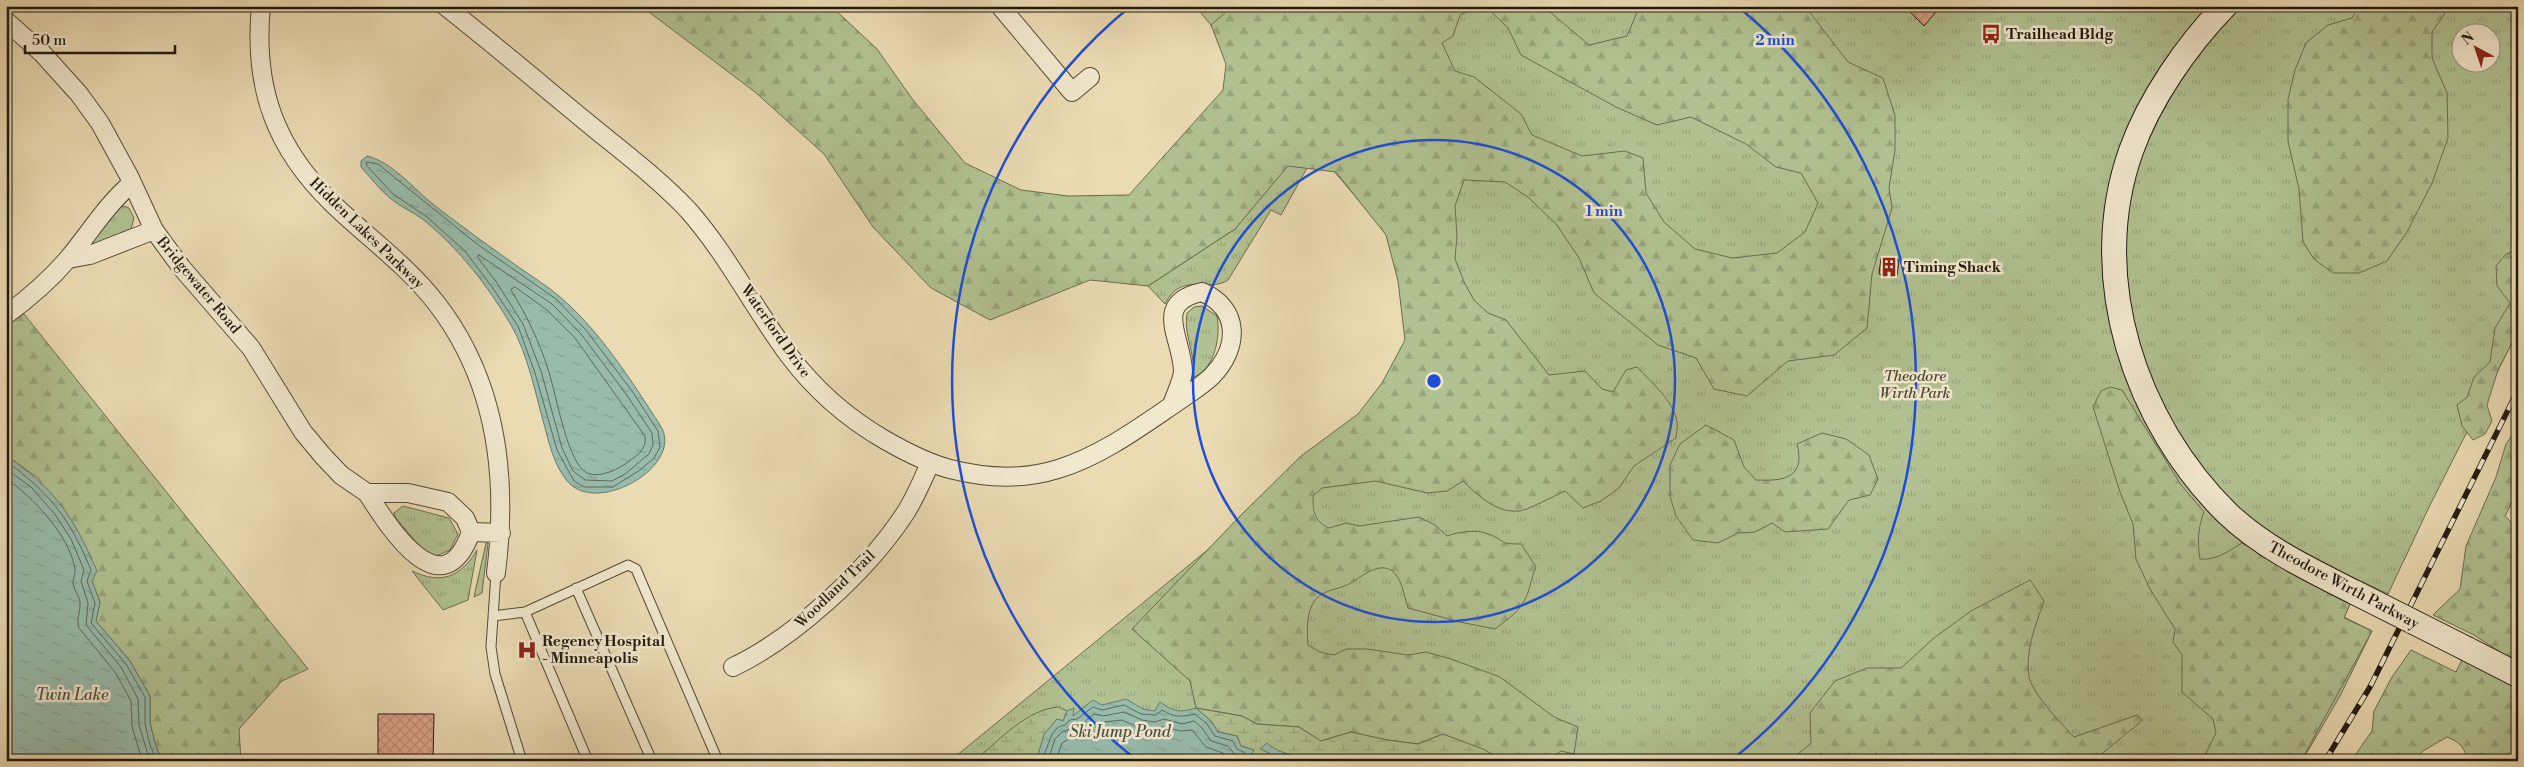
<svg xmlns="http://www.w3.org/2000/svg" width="2524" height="767" font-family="'Libre Bodoni',serif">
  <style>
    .grass { fill: url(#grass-tufts); stroke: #696d50; fill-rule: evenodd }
    .forest { fill: url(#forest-firs); stroke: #696d50 }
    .wetland { fill: url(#wetland-marsh); stroke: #696d50 }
    .water { fill: url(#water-ripples); stroke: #687a6d }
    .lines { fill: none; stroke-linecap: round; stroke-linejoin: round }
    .shore { stroke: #5c6a5d; stroke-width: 1 }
    .building { fill: url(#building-cross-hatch); stroke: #21190f }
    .lane-casing { stroke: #544a38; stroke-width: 11 }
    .street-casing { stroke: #544a38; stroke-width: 20 }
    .secondary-casing { stroke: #21190f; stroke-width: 26 }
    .lane { stroke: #f2e8ce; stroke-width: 9 }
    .street { stroke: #f2e8ce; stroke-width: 18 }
    .secondary { stroke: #f2e8ce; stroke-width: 24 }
    .rail-casing { stroke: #21190f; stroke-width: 5.5 }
    .rail { stroke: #f2e8ce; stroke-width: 4; stroke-dasharray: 11; stroke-linecap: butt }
    .secondary-bridge-casing { stroke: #21190f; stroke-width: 26; stroke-linecap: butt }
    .secondary-bridge { stroke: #f2e8ce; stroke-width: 24 }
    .ring { fill: none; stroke: #1d4ed8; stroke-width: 2.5 }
    .labels { text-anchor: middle; stroke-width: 5; stroke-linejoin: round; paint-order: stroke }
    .poi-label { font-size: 15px; font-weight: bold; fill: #21190f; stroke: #f2e8ce; text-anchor: start }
    .street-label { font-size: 15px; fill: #21190f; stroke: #f2e8ce }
    .park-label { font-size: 15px; font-style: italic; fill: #4c4b36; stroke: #f2e8ce }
    .water-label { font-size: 16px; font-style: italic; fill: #4b5246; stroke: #f2e8ce }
    .centre { fill: #1d4ed8; stroke: #f2e8ce; stroke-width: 2.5 }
    .ring-label { font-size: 15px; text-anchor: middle; font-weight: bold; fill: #1d4ed8; stroke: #f2e8ce; stroke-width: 5; stroke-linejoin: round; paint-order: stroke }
  </style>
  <defs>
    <pattern id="grass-tufts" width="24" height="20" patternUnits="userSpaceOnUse" patternTransform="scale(1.25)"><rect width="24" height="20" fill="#b1c191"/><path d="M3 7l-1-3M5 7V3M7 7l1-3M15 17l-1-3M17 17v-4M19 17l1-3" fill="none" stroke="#98a57c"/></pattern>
    <pattern id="forest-firs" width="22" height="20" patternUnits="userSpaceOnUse" patternTransform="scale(1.25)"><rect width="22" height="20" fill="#b1c191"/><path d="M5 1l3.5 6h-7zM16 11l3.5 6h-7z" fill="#98a57c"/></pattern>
    <pattern id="wetland-marsh" width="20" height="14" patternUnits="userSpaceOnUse" patternTransform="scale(1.25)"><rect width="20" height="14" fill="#b1c191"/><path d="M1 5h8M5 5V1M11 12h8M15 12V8" fill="none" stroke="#98a57c"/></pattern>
    <pattern id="water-ripples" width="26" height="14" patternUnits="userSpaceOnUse" patternTransform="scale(1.25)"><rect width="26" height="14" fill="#98bbab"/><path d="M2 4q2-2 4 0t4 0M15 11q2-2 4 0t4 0" fill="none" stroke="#83a092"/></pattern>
    <pattern id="building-cross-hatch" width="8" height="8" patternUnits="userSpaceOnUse" patternTransform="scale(1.25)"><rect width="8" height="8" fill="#e0a58a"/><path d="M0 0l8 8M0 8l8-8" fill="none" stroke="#c08d76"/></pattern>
  </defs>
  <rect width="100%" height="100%" fill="#ebdbb3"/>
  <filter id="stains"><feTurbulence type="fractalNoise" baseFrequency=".004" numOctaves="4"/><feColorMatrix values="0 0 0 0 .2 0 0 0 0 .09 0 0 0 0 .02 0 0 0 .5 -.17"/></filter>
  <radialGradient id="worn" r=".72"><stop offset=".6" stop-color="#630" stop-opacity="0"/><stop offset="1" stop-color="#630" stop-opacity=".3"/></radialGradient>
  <path class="grass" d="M1195 6H2518V331L2430 505 2388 594 2361 581 2344 617 2372 631 2340 696 2302 761H950L1471 334ZM2462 32H2492V62H2462Z
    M1288 165 1307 168 1281 215 1271 210 1228 280C1209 293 1181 271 1165 304L1148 286 1235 229Z
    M124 206 129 208 134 218 131 229 90 247 89 245 118 208Z
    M1202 306 1217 316C1221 335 1215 369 1194 377 1191 372 1194 367 1193 361 1191 345 1184 329 1187 313L1194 307Z
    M403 506 449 518 458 534 450 550 436 556 425 553 395 517 394 513Z
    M486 543H488L482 593 474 597Z
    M477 550 468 600 443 610 412 571C441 585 461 577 477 550Z"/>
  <path class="forest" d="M641 6H831L877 49 913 100 965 163 1021 190 1068 196 1129 195 1223 90 1226 64 1211 25 1233 6H1481L1460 15 1453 36 1442 43 1455 71 1474 77 1521 114 1532 135 1582 156 1625 151 1643 158 1646 193 1664 222 1695 249 1732 258 1777 253 1805 232 1818 203 1801 173 1776 167 1746 144 1691 117 1657 125 1616 107 1521 55 1508 28 1485 6H1543L1589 45 1627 36 1638 10 1647 6H1805L1848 62 1883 78 1895 116V150L1889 188 1892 208 1872 274 1867 328 1834 355 1788 361 1747 396 1714 389 1696 358 1658 345 1594 293 1579 258 1557 225 1528 197 1505 182 1464 180 1455 206 1457 235 1455 259 1465 284 1474 300 1488 313 1506 320 1549 375 1585 371 1602 389 1613 392 1626 370 1637 367C1651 382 1674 401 1677 422 1678 427 1676 433 1676 438L1634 466 1619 488 1601 501 1583 508 1565 491C1556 495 1526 511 1519 511 1495 513 1478 495 1463 481L1447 491 1427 493 1376 481 1322 488 1313 496C1313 512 1314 521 1329 528L1346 523 1359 526 1419 517 1435 525 1447 536C1460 531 1478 529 1491 535 1507 542 1499 544 1521 544L1536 567C1531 578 1530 591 1524 601 1518 613 1505 621 1495 629L1460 622 1408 608C1404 596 1402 577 1391 570 1377 562 1360 578 1349 584 1338 590 1324 589 1315 600 1306 612 1307 632 1308 645L1320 652 1334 655 1346 649H1367L1408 655 1426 652 1451 659 1500 677 1554 717 1578 727 1574 754 1561 751 1546 761H1495V756L1443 734 1418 744 1387 740 1351 732 1321 741 1299 727 1257 724 1242 716 1196 708 1190 681 1132 629 1240 516 1301 456 1358 414 1382 383 1405 340 1398 281 1386 235 1336 172 1288 166 1235 229 1148 286 1090 280 990 320 931 288 873 227 824 154 755 92Z
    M2359 6H2450L2432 32V58L2447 93 2448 138 2432 183 2407 232 2387 261 2359 273H2333L2314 259 2303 242 2299 189 2288 141V99L2295 70 2306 43 2328 25 2352 18Z
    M2518 249V331L2498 370 2487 405 2492 421 2485 434 2473 440 2462 426 2457 405 2467 397 2474 377 2490 362 2495 328 2510 303 2497 286 2496 266 2506 254Z
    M24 314 308 669 282 681 239 729 241 761H162L155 743 150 723V696L130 661 96 621 100 602 92 581 39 479 6 455V325Z
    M2110 387 2122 390 2181 485 2204 512C2198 528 2197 541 2200 559 2215 561 2229 551 2242 543L2350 604 2344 618 2372 631 2301 761H2202L2216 733 2213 719 2182 692V655L2173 642 2175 629 2150 589 2136 559 2133 524 2120 492 2093 407 2101 391Z
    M1706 425 1734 440 1744 467 1756 480C1783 481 1806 479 1797 444L1822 433 1846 439 1869 455 1878 479 1870 495 1849 500 1828 529 1785 532 1772 523 1755 532 1738 533 1718 543 1693 540 1676 516 1670 496V465L1680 444Z
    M2518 427V491L2505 516 2516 527 2518 526V664L2474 635 2433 615 2460 589 2466 546 2496 477 2506 444Z
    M2030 580 2044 601C2036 624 2025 651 2029 676 2031 692 2063 726 2074 737L2137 715 2143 720 2093 761H1790L1811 743 1810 713 1835 681 1867 668H1901L1934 638 1971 611Z
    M2411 650 2456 672 2462 660 2518 689V761H2471L2467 759C2464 746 2459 742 2447 737L2423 751 2414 761H2351L2372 731 2374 711 2392 677Z"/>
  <path class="wetland" d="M1059 707 1067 711 1063 721 1057 719 1045 734 1038 755 1032 761H974C999 741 1026 709 1059 707Z
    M1196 708 1242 716 1257 724 1299 727 1321 741 1351 732 1387 740 1418 744 1443 734 1483 749 1495 756V761H1297L1291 755 1273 749 1269 753 1268 761H1254L1250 757 1254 750 1241 746 1237 736 1218 732 1211 721Z"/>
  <path class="water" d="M367 156C392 162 413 188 434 205 461 226 489 246 517 266 531 276 546 285 559 296 600 331 631 380 660 425 686 464 600 515 569 483 555 468 550 446 545 428 536 396 528 354 511 325 488 286 460 250 425 221 414 212 400 207 390 198 379 189 370 177 361 167V161Z
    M6 455C57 492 72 514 97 571L92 581 100 602 96 621 130 661 150 696V723L155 743 162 761H6Z
    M1126 699 1143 709 1155 711 1160 702C1174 712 1180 713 1196 708L1211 721 1218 732 1237 736 1241 746 1254 750 1250 757 1254 761H1032L1038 755 1044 734 1057 719 1063 721 1067 711 1074 708 1073 716 1093 700 1102 705Z
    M1267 743C1276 752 1288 752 1297 761H1268L1269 753 1260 749Z"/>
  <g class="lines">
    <path class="shore" d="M367 162 378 164 477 244 556 299 586 330 632 391 658 431 660 447 654 458 640 470 613 487H584L574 481 557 450 535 373 518 326 492 287 465 251 427 217 393 194 367 166Z
      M479 255 552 304 581 334 626 394 652 433 653 445 649 454 625 474 612 481 585 480 573 471 562 448 541 371 523 324 497 283 478 258Z
      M515 287 547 310 575 338 645 436C647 449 638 455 628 462 618 470 594 481 583 470 566 455 556 393 548 369 539 341 527 316 511 290Z
      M6 461C51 494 70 519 91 570L87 581 95 603 91 623 126 664 145 697V724L150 745 157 761
      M6 469 31 487 54 513 71 539 84 570 81 581 88 603 86 625 121 667 138 699 139 725 150 761
      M6 478C33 498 69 534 75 569 76 573 73 578 73 583 74 591 81 598 80 605 80 614 76 619 79 628L115 672 131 701 132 726 142 761
      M1038 761C1052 751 1046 728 1065 725L1070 720 1077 719 1093 707 1102 710 1124 705 1141 714 1156 715 1162 710C1175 718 1181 717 1195 714L1207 724 1215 736 1233 741 1237 749 1245 753 1247 761
      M1048 761 1055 739 1062 732 1081 725 1094 714 1103 716 1124 712 1142 720 1155 722 1164 719 1182 724 1194 721 1202 728 1211 741 1228 746 1240 761
      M1056 761 1062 743 1095 723 1122 720 1140 728 1163 727 1181 731 1192 730 1206 747 1223 753 1230 761"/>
  </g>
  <path class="building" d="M1904 6H1941L1924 26Z
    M1881 258 1899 260 1897 276 1879 274Z
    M378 714H434L433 761H378Z"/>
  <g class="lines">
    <defs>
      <path id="lane" d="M496 573 491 647 495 674 522 761
        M576 588 652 761
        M525 612 588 761
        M493 616 525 612 628 565 636 569 718 761"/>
      <path id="street" d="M261 6C253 87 275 148 333 204 368 238 407 265 437 304 497 382 508 478 496 573
        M445 6C492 43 538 82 584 120 619 149 657 177 688 210 727 254 753 307 788 354 814 389 847 418 885 440 906 452 927 463 950 469 985 478 1023 480 1058 469 1101 456 1140 427 1177 402 1188 394 1202 386 1212 376 1239 348 1241 309 1202 292 1151 303 1183 339 1183 372 1182 382 1175 395 1172 405
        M1000 6 1072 92 1090 77
        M6 21 42 53 79 94 100 123 129 176 154 230 181 267 251 348 303 432 323 456 341 475 367 493H408L448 502 465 518 471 532 501 533
        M68 259 90 255 154 230
        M6 315C29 298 48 282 67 260 89 234 106 205 132 183
        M367 493C389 527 442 612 471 532
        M733 667C794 638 867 571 904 515 915 499 922 481 930 463"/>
      <path id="secondary" d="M2225 6C2187 45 2149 100 2131 151 2086 277 2135 423 2228 514 2265 549 2311 570 2356 593
        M2467 649 2518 675"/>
    </defs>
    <use href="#lane" class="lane-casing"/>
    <use href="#street" class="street-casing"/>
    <use href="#secondary" class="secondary-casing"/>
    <use href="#lane" class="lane"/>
    <use href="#street" class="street"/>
    <use href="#secondary" class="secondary"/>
    <defs>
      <path id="rail" d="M2325 761 2370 687 2518 390"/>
    </defs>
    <use href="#rail" class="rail-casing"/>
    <use href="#rail" class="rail"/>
    <defs>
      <path id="secondary-bridge" d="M2356 593 2467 649"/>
    </defs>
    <use href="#secondary-bridge" class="secondary-bridge-casing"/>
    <use href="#secondary-bridge" class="secondary-bridge"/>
  </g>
  <g class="ring">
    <circle cx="1434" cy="381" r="241"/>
    <path d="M1134 758A482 482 0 0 1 1131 6M1737 6A482 482 0 0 1 1734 758"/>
  </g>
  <defs>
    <symbol id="bus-bare" viewBox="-9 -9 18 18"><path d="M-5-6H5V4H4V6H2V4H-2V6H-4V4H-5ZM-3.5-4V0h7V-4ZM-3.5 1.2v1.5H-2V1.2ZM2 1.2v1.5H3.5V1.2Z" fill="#8f2418" stroke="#f2e8ce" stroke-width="2.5" paint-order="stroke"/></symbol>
    <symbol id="building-bare" viewBox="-9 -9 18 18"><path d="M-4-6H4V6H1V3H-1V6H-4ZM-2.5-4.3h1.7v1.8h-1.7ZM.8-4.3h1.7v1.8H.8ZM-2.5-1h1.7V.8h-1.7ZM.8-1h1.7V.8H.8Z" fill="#8f2418" stroke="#f2e8ce" stroke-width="2.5" paint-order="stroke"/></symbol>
    <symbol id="hospital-bare" viewBox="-9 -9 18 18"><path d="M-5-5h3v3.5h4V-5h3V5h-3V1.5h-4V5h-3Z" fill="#8f2418" stroke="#f2e8ce" stroke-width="2.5" paint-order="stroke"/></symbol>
  </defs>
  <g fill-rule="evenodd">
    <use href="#bus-bare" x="1977" y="20" width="28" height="28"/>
    <use href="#building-bare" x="1875" y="253" width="28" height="28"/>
    <use href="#hospital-bare" x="513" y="636" width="28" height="28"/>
  </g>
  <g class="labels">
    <g class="poi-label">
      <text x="2006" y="39">Trailhead Bldg</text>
      <text x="1904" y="272">Timing Shack</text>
      <text x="542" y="646">Regency Hospital<tspan x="542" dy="17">- Minneapolis</tspan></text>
    </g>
    <g class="street-label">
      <text transform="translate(367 233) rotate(44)" y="5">Hidden Lakes Parkway</text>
      <text transform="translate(199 285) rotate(50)" y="5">Bridgewater Road</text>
      <text transform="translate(776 331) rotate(55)" y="5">Waterford Drive</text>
      <text transform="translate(2344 585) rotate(28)" y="5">Theodore Wirth Parkway</text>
      <text transform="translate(835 589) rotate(-44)" y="5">Woodland Trail</text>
    </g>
    <g class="park-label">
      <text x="1915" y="381">Theodore<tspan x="1915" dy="17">Wirth Park</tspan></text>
    </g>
    <g class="water-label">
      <text x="72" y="700">Twin Lake</text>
      <text x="1120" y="737">Ski Jump Pond</text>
    </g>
  </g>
  <circle cx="1434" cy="381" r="8" class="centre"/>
  <g class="ring-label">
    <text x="1775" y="45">2 min</text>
    <text x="1604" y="216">1 min</text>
  </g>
  <rect width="2524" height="767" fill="none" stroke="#ebdbb3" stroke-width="25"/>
  <rect x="8" y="8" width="2509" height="752" fill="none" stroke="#21190f" stroke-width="2.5"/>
  <rect x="12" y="12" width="2499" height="742" fill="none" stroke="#21190f"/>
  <g transform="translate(2476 48) rotate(320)"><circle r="24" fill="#f2e8ce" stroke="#9e9582"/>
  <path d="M0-4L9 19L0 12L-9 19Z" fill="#8f2418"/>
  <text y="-8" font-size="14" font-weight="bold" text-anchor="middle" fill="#21190f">N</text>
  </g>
  <path d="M25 45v8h150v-8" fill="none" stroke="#21190f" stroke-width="2.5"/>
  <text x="32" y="45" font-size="15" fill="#21190f" stroke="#f2e8ce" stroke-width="4" paint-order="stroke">50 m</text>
  <rect width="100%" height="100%" filter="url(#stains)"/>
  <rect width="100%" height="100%" fill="url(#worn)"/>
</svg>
